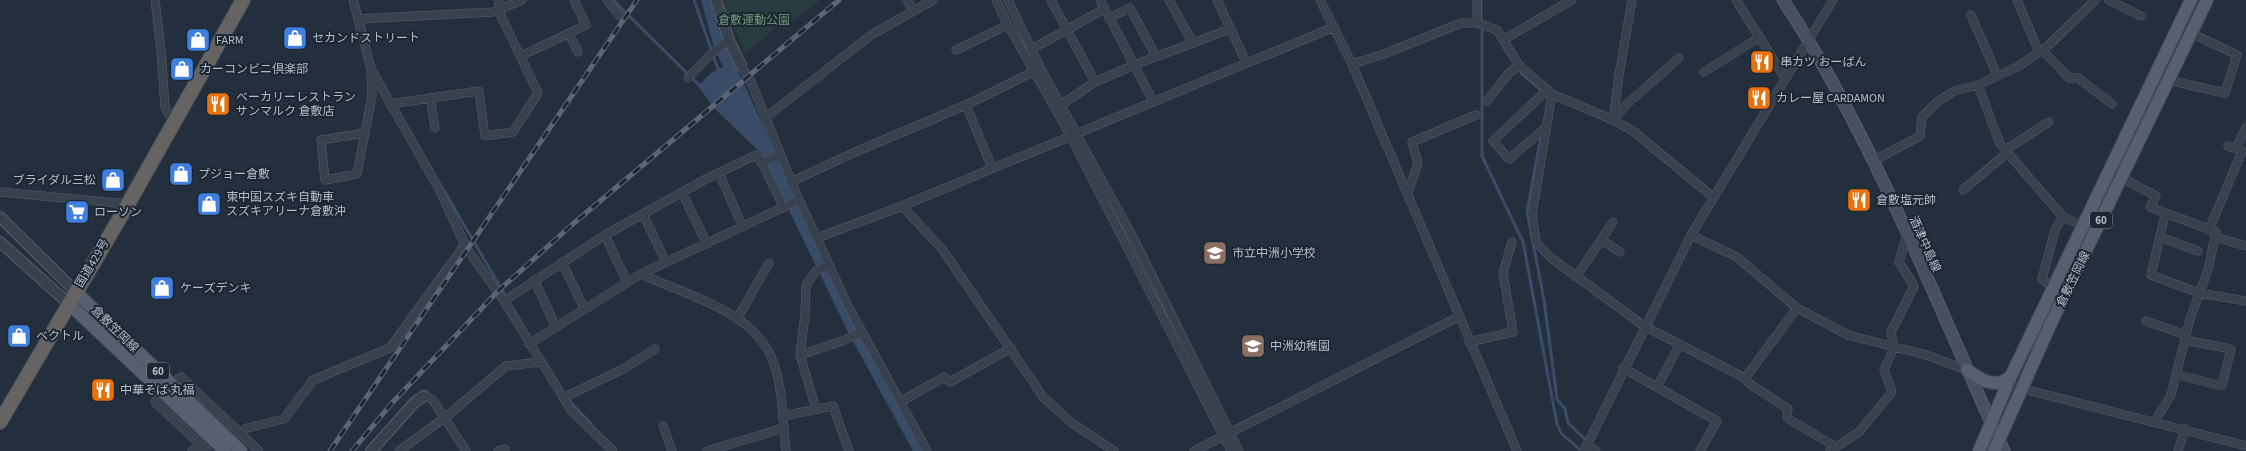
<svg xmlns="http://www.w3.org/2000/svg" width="2246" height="451" font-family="'Source Sans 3','Noto Sans JP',sans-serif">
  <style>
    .green { fill: #263c3f }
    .water { fill: #394c67 }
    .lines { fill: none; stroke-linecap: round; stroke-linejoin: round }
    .stream { stroke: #394c67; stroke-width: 3 }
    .minor-casing { stroke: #565f6c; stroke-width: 9 }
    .tertiary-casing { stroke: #565f6c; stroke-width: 12 }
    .secondary-casing { stroke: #565f6c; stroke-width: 13 }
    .primary-casing { stroke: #414a57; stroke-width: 14 }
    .trunk-casing { stroke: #434c59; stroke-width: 16 }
    .minor { stroke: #38414e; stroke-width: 8 }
    .tertiary { stroke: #38414e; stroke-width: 10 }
    .secondary { stroke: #465061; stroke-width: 11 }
    .primary { stroke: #56606e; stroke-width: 12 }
    .trunk { stroke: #656462; stroke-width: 14 }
    .rail-casing { stroke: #5a6575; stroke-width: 5 }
    .rail { stroke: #1d2633; stroke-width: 3; stroke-dasharray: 9; stroke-linecap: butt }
    .labels { text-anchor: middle; stroke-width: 4; stroke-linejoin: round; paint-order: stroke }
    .shield { fill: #1d2633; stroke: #878f9c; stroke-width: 1 }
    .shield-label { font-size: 11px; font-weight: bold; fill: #b4bcc9 }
    .park-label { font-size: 12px; fill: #6b9a76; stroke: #1d2633 }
    .poi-label { font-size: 12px; fill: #b4bcc9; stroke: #1d2633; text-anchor: start }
    .street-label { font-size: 12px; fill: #b4bcc9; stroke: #1d2633 }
  </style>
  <rect width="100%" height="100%" fill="#242f3e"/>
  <path class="green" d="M724 0H820L786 27 781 23 746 53 726 12Z"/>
  <path class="water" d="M701 0H712L720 31 856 329 922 451H913L849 334 761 153 715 109 698 86 711 73 723 67 713 44Z"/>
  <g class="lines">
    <path class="stream" d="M613 0 701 87
      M694 0 719 72
      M1481 0V18
      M357 2 369 47
      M1482 30V156L1523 242 1557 424 1561 433 1579 449
      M1504 48 1522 74 1541 90
      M1541 136 1527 211 1544 300 1557 399 1565 409 1568 423 1586 440
      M443 189 522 324
      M568 399 591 424"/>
    <defs>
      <path id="minor" d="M155 0 161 50 165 107 173 121
        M353 0 371 69 439 189 467 249 504 301 571 410 613 451
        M607 0 620 16
        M907 0 914 11
        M996 0 1008 25 1070 135 1231 451
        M1008 0 1041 69 1136 243 1239 451
        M1051 0 1095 82
        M1100 0 1153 101
        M1169 0 1193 43
        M1217 0 1246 62
        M1320 0 1352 64 1517 451
        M1477 0V23
        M1736 0 1785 78
        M2017 0 2039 52
        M2109 0 2141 16
        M1971 15 1997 75
        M1109 18 1130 8 1156 56
        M358 19 493 12 522 0
        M569 34 578 52
        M1503 40 1572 0
        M1032 49 1104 9
        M956 50 1008 25
        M2042 50 2069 78H2078L2112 104
        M521 56 586 25 574 0
        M1352 64 1384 54 1461 23H1477L1497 30 1519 65 1552 94 1613 120 1633 131 1713 197
        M741 65 751 82 799 200 849 308 927 451
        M1704 72 1760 37
        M688 78 710 55 729 40
        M2168 80 2225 93 2237 55 2191 33
        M1978 85 2000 144 2063 217 2083 226
        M1552 94 1532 215 1536 242 1550 257 1644 326 1745 378
        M430 98 435 128
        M1487 101 1509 73 1519 65
        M390 104 479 91 485 136 513 132 538 93 501 16 498 0
        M966 105 992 168
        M1061 105 1095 82 1134 65 1230 29
        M765 118 871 35 933 0
        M1613 120 1619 75 1632 0
        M1613 120 1627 104 1679 58
        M1545 128 1509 159 1493 141 1547 90
        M364 133 321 140 325 180 357 174 372 96 371 71
        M2236 149 2246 127
        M2005 150 2049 122
        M1873 161 1920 136 1922 117 1937 102 1954 91 1978 85 2019 66 2049 45 2095 0
        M762 163 780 155
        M719 173 743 227
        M2118 176 2156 196 2150 207 2216 232 2208 270 2190 319 2171 395 2155 421
        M791 182 853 153 966 105 1037 70
        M1963 190 2007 153
        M0 192 128 204
        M682 193 707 244
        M1408 193 1418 163 1412 142 1476 115
        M902 206 942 249 1044 398 1072 423 1114 451
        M643 214 666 262
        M2165 215 2151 275 2199 293 2246 301
        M2209 230 2242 151 2228 146
        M605 235 627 282
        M1691 235 1737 257 1797 308 1848 335 1926 355 1967 370
        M2160 237 2198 251
        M2215 237 2246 246
        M817 238 902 206 1334 27
        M1602 240 1620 252
        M562 262 584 308
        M641 274C687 296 756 310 774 364 783 390 783 423 786 451
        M1576 277 1613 222
        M534 280 556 327
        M2053 288 2042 279 2055 230 2063 217
        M504 301 605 235 706 179 756 155 762 163 784 208
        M1797 308 1745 378 1750 384 1788 409 1787 418 1836 447
        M737 319 769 263
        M2146 321 2186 335
        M1469 342 1513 332 1503 273 1512 242
        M529 344 641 274 799 200
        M800 355 805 315 806 285 816 271 829 265
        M1623 368 1717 421 1700 451
        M2178 375 2222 386 2231 349 2185 340
        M170 384 181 377 259 451
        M2004 384 2246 446
        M1657 387 1680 344
        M162 391 155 402 207 451
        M424 396 432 399 466 451
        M563 398 623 369 655 349
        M900 402 944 377 950 382 1011 348
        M816 409 800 355 845 340 862 332
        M782 416 833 406 849 451
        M663 426 672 451
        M240 434 247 428 284 419 313 380 390 348 465 244
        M1587 444 1596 451
        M192 451 202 447
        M399 451 447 416 506 366 541 362
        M498 451 505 449
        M707 451 784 428
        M1194 451 1458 317
        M1584 451 1691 235 1833 0
        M1830 451 1859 432 1892 392 1884 370 1894 348 1891 332 1914 286 1899 262 1907 235
        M2178 451 2185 429"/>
      <path id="tertiary" d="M716 0 729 40 741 65
        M0 217 75 291
        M0 242 68 303
        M371 451 415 402 424 396"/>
      <path id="secondary" d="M1783 0C1875 140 1934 299 2004 451"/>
      <path id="primary" d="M75 291 241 451
        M68 303 225 451
        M1967 370C1981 380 1996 390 2011 376
        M1979 451 2011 376 2191 0
        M1994 451 2051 323 2207 0"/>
      <path id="trunk" d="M0 422 128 204 243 0"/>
    </defs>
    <use href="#minor" class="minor-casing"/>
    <use href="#tertiary" class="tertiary-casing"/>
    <use href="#secondary" class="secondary-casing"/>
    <use href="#primary" class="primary-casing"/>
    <use href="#trunk" class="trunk-casing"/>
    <use href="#minor" class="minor"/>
    <use href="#tertiary" class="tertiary"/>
    <use href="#secondary" class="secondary"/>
    <use href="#primary" class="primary"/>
    <use href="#trunk" class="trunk"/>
    <defs>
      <path id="rail" d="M330 451 637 0
        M352 451 392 403 498 291 574 223 839 0"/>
    </defs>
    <use href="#rail" class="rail-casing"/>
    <use href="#rail" class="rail"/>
  </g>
  <defs>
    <symbol id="shop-square" viewBox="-11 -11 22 22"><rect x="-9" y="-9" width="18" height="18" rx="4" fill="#3f7fe0" stroke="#1d2633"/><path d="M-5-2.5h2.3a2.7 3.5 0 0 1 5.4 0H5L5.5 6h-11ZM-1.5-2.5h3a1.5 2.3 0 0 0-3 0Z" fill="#fff"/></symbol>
    <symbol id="restaurant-square" viewBox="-11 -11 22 22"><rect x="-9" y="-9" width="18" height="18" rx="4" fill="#e8710a" stroke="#1d2633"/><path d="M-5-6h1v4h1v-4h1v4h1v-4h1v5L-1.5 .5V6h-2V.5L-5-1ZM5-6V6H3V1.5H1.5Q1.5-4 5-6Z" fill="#fff"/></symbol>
    <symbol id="supermarket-square" viewBox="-11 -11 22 22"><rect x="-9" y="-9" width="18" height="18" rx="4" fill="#3f7fe0" stroke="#1d2633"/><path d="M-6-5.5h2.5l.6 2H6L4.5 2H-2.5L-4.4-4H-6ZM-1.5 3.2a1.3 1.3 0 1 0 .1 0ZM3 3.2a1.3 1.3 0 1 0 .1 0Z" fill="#fff"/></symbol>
    <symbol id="school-square" viewBox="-11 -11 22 22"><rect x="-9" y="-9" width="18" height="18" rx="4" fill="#8d6e63" stroke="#1d2633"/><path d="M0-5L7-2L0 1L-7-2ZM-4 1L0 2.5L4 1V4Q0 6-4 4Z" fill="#fff"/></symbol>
  </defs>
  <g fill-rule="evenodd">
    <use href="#shop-square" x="281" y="24" width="28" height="28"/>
    <use href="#shop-square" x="184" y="26" width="28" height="28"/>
    <use href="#restaurant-square" x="1748" y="48" width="28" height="28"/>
    <use href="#shop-square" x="168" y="55" width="28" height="28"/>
    <use href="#restaurant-square" x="1745" y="84" width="28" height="28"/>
    <use href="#restaurant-square" x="204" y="90" width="28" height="28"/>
    <use href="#shop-square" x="167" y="160" width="28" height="28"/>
    <use href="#shop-square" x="99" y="166" width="28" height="28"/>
    <use href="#restaurant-square" x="1845" y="186" width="28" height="28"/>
    <use href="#shop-square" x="195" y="190" width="28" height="28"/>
    <use href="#supermarket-square" x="63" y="198" width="28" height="28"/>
    <use href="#school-square" x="1201" y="239" width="28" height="28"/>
    <use href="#shop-square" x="148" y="274" width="28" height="28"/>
    <use href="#shop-square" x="5" y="322" width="28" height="28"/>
    <use href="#school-square" x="1239" y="332" width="28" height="28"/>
    <use href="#restaurant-square" x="89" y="376" width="28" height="28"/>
  </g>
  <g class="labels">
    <g class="shield">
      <rect x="2090" y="211.5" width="22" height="17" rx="4"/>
      <rect x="147" y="362.5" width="22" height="17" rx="4"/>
    </g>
    <g class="shield-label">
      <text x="2101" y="224">60</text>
      <text x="158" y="375">60</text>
    </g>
    <g class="park-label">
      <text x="754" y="24">倉敷運動公園</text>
    </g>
    <g class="poi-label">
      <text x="312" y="42">セカンドストリート</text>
      <text x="216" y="44">FARM</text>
      <text x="1780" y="66">串カツ おーばん</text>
      <text x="200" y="73">カーコンビニ倶楽部</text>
      <text x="236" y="101">ベーカリーレストラン<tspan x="236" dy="14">サンマルク 倉敷店</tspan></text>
      <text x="1776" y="102">カレー屋 CARDAMON</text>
      <text x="198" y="178">プジョー倉敷</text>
      <text x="96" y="184" text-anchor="end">ブライダル三松</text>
      <text x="226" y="201">東中国スズキ自動車<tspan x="226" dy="14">スズキアリーナ倉敷沖</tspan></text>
      <text x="1876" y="204">倉敷塩元帥</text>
      <text x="94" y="216">ローソン</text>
      <text x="1232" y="257">市立中洲小学校</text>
      <text x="180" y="292">ケーズデンキ</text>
      <text x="36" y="340">ベクトル</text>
      <text x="1270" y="350">中洲幼稚園</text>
      <text x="120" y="394">中華そば 丸福</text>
    </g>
    <g class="street-label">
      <text transform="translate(1925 244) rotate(66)" y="4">酒津中島線</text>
      <text transform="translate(92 263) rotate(-59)" y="4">国道429号</text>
      <text transform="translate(2073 279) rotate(-64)" y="4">倉敷笠岡線</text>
      <text transform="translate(115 329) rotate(44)" y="4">倉敷笠岡線</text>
    </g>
  </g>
</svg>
